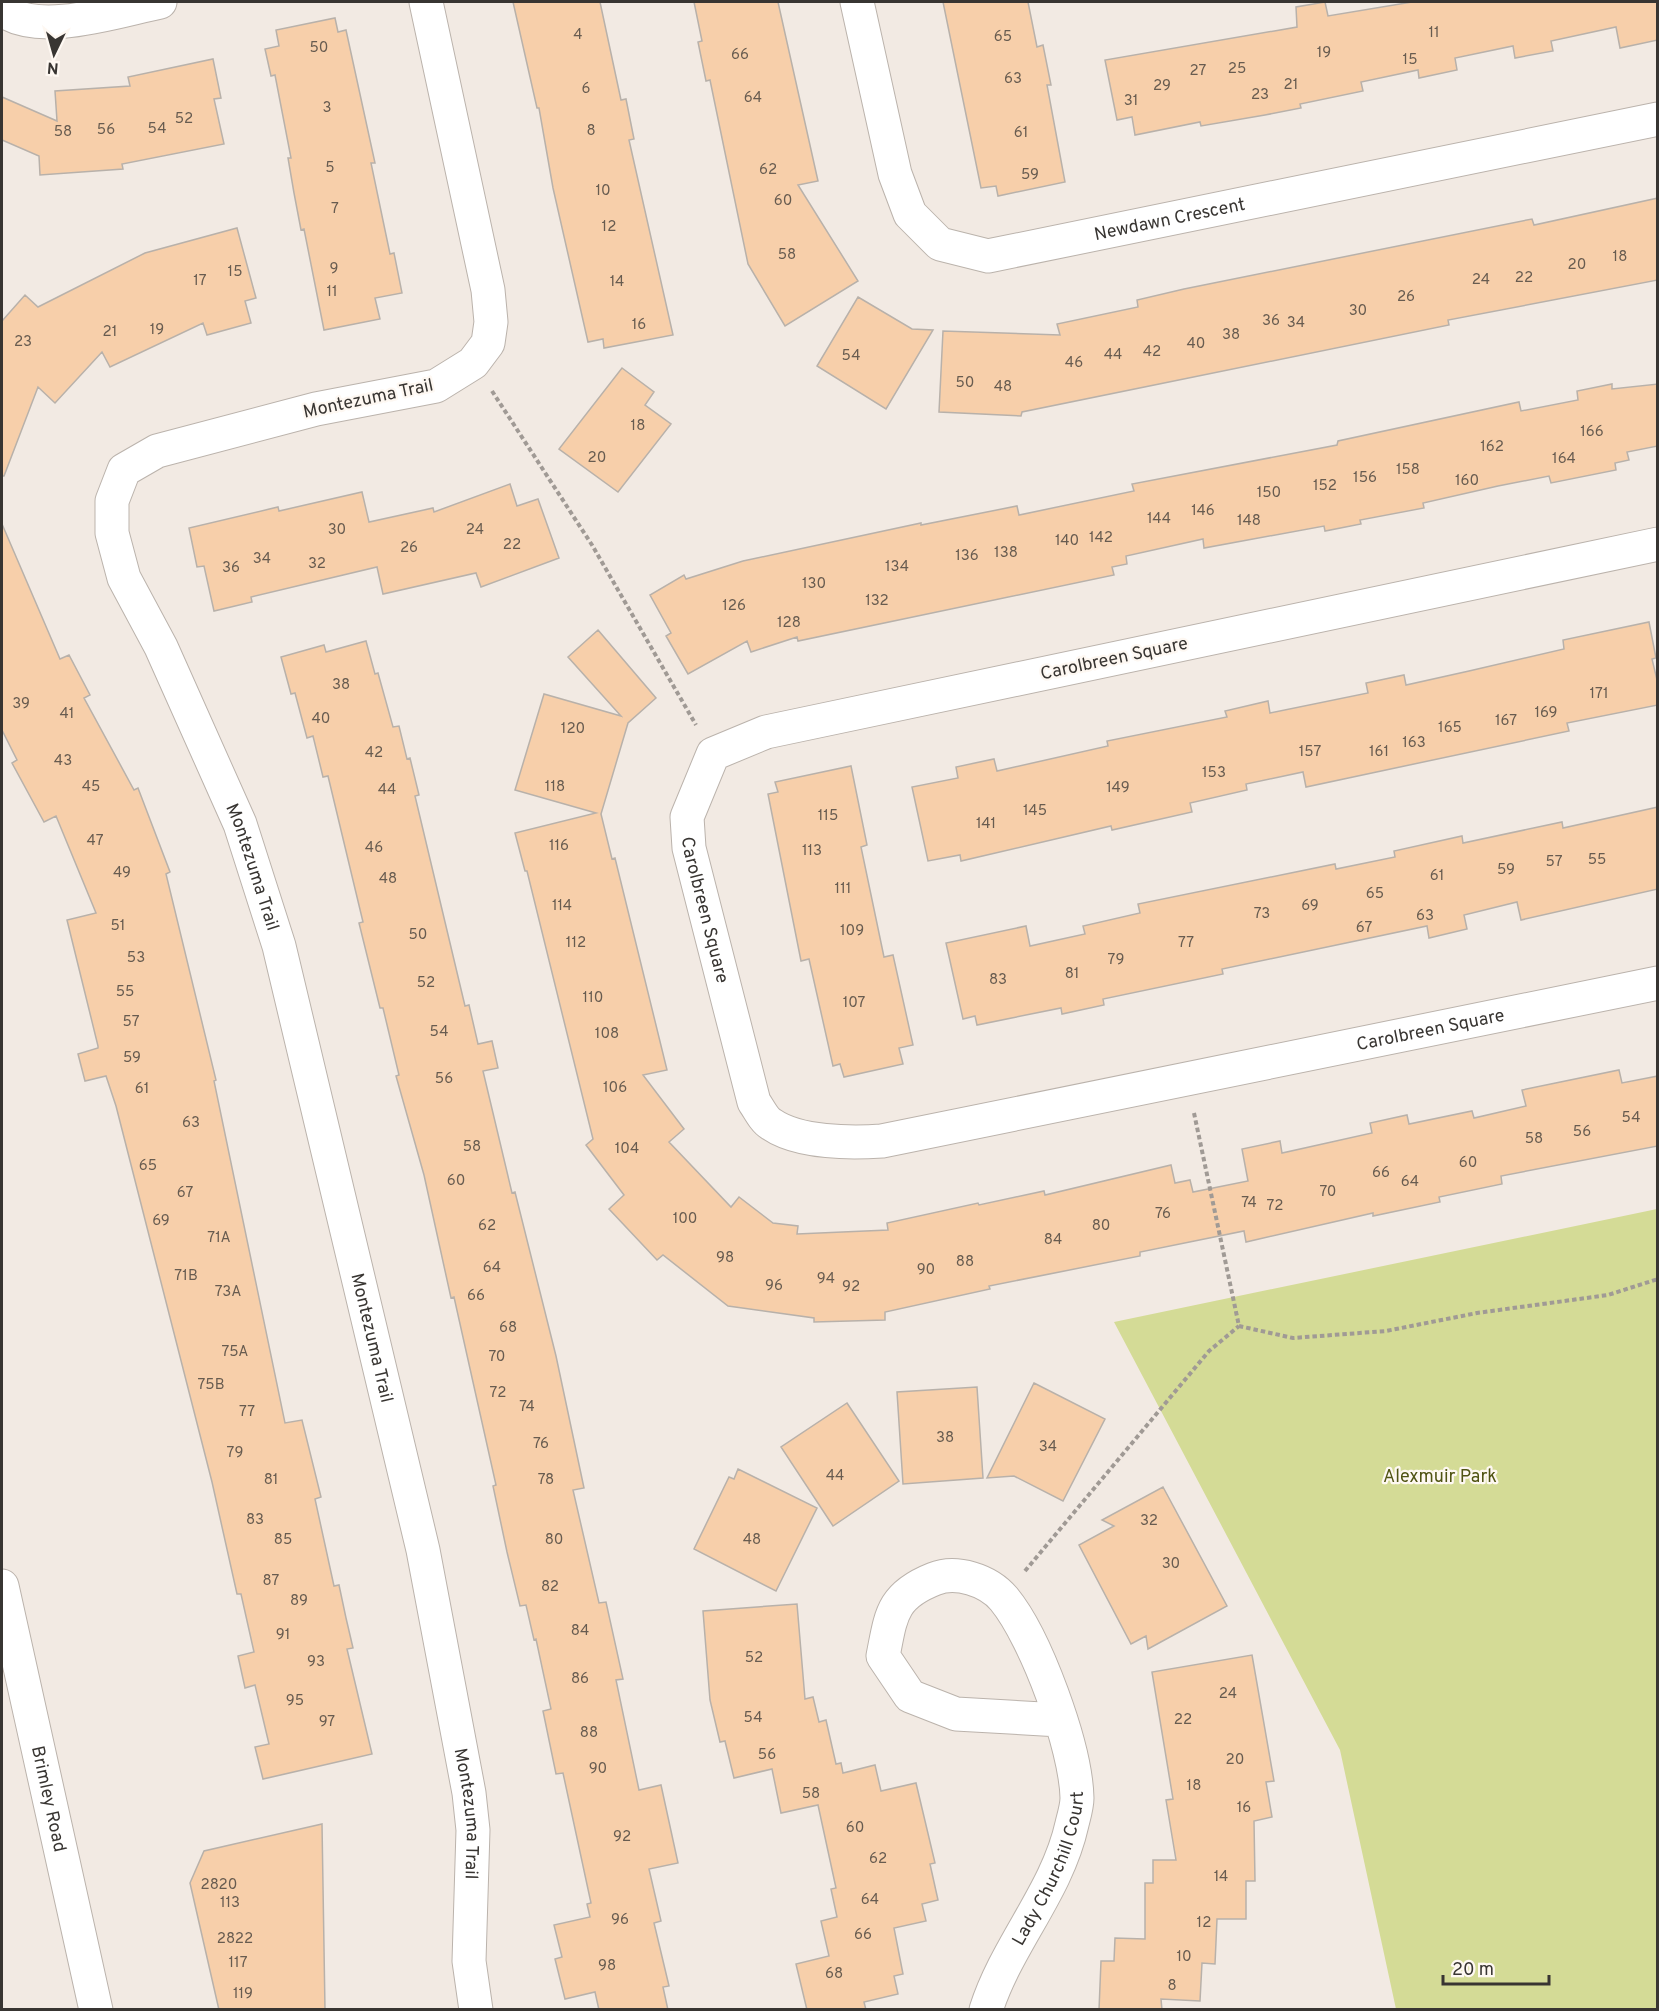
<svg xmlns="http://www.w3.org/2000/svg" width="1659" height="2011" font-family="Overpass,sans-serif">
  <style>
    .green { fill: #d4db96 }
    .building { fill: #f7cfaa; stroke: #b8b1aa; stroke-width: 1.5 }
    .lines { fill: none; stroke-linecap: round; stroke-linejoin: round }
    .minor-casing { stroke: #bbb3ac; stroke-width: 35 }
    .major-casing { stroke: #bbb3ac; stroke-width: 35 }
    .path { stroke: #a09a95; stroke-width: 4; stroke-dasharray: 4.5 3; stroke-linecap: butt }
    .minor { stroke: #fff; stroke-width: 33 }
    .major { stroke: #fff; stroke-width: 33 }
    .labels { text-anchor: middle; stroke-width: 4.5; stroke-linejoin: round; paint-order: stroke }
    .number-label { font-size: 15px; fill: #685c50 }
    .street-label { font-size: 18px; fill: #383532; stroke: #fef8f2 }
    .park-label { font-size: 18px; fill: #505413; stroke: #fef8f2 }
  </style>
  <rect width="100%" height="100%" fill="#f2eae3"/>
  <path class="green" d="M1657 1209V2009H1396L1340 1750 1114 1322Z"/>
  <path class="building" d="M513 2H600L621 100 626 99 634 139 629 140 673 335 604 348 603 339 588 342 553 188 539 108H537Z
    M694 2H778L818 181 798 185 858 281 785 326 748 264 710 80 706 81 698 42 702 41Z
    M943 2H1028L1037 47 1043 45 1051 85H1047L1065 182 998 196 996 186 981 188Z
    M1325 2 1328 16 1412 2H1658V40L1620 48 1616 27 1551 41 1553 51 1515 58 1513 46 1455 58 1457 70 1419 78 1418 70 1361 82 1363 91 1300 104 1301 108 1265 115 1201 126 1200 122 1135 135 1132 117 1117 120 1105 60 1297 27 1296 7Z
    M335 18 338 32 346 30 375 163H371L390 254 394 253 402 293 375 298 380 319 324 330 304 229 301 230 294 193 288 158H291L275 75 271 76 265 49 279 46 276 30Z
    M213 59 221 98 214 99 224 144 122 164 123 169 40 175 39 156 2 140V97L57 121 55 91 130 86 128 77Z
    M1658 198V280L1448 320 1449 325 1022 412 1021 416 939 412 943 331 1060 335 1057 324 1138 307 1137 300 1184 289 1532 219 1534 225Z
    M237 228 256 298 245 301 251 323 207 335 203 323 110 367 102 352 55 403 38 387 4 476H2V321L25 295 38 307 145 253Z
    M858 297 912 329 933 330 886 409 817 366Z
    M622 368 654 392 645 405 671 424 618 492 559 449Z
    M1612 384V389L1658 384V446L1627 452 1629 460 1615 463 1616 470 1551 483 1549 476 1498 486 1423 503 1424 508 1360 520 1361 524 1325 531 1324 526 1204 548 1203 539 1126 556 1127 564 1112 567 1114 575 798 641 797 637 751 652 747 641 688 674 666 636 671 633 650 595 684 575 686 579 743 561 921 523V525L1017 506 1019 515 1134 491 1132 484 1337 445 1338 441 1519 402 1521 411 1578 400 1577 391Z
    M510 484 517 506 538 499 559 558 481 587 476 573 383 594 377 567 251 597 252 602 214 611 204 566 197 567 189 528 278 507 279 511 362 492 369 522 433 508 434 512Z
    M2 524 60 659 69 655 90 695 84 698 134 790 138 788 170 872 166 874 216 1080 214 1081 285 1423 302 1420 321 1497 315 1499 334 1586 339 1585 346 1618 353 1648 347 1649 372 1754 263 1779 255 1747 269 1744 255 1685 245 1688 238 1656 254 1652 241 1594H237L212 1482 116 1106 106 1076 85 1081 78 1054 98 1048V1046L67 920 96 913 56 816 44 822 12 763 17 760 2 730Z
    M1649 622 1656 658 1652 659 1658 684V705L1567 723 1569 731 1306 787 1303 772 1246 784 1247 790 1190 803 1192 812 1112 830 1111 826 961 861 960 855 928 861 912 787 958 778 956 767 994 759 997 771 1108 746 1107 741 1227 717 1225 711 1268 701 1270 713 1368 693 1366 683 1404 675 1406 685 1469 671 1564 649 1563 640Z
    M598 630 656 698 628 723 601 814 612 859 615 858 667 1070 643 1075 684 1129 669 1142 731 1207 739 1197 773 1223 798 1226 797 1234 888 1230 887 1223 978 1203 979 1205 1044 1191 1045 1195 1171 1165 1175 1183 1190 1180 1193 1192 1248 1181 1242 1149 1280 1141 1282 1153 1372 1133 1370 1123 1407 1115 1409 1124 1472 1111 1474 1118 1526 1106 1522 1090 1619 1070 1622 1083 1658 1076V1146L1501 1176 1502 1184 1439 1197 1440 1202 1373 1216V1213L1246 1242 1244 1231 1140 1252V1256L989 1286 990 1289 885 1312V1320L814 1322V1318L728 1306 663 1255 657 1260 609 1209 624 1195 586 1145 593 1139 527 871H525L515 833 596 813 515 790 544 694 621 716 568 657Z
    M366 641 375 674 378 673 393 727 399 726 407 759 410 758 419 795 415 796 465 1006 469 1005 478 1044 492 1041 498 1068 483 1071 512 1193 515 1192 556 1356 584 1488 573 1490 599 1603 606 1602 623 1679 616 1680 639 1790 661 1785 678 1863 649 1869 661 1921 654 1923 669 1986 663 1987 668 2010H599L595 1992 565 1999 555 1959 562 1957 554 1925 590 1917 587 1904 591 1903 563 1773 556 1774 543 1711 551 1709 536 1639 534 1640 526 1605 520 1606 507 1552 493 1486 496 1485 454 1297 451 1298 424 1175 396 1076 399 1075 383 1008H380L359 923 363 922 328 776 323 777 313 736 307 738 295 693 291 694 281 657 324 645 326 652Z
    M851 766 867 845 861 847 884 957 893 955 913 1045 899 1048 903 1064 844 1077 840 1064 833 1066 809 959 801 961 768 794 778 792 775 782Z
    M1658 807V889L1521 920 1517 902 1464 915 1467 929 1429 938 1427 926 1222 969 1223 974 1103 999 1104 1005 1062 1014 1061 1008 977 1025 975 1016 963 1019 946 943 1026 926 1030 946 1085 934 1083 926 1140 913 1138 904 1335 864 1336 869 1395 857 1394 851 1462 836 1463 843 1562 822 1563 828Z
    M1034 1383 1105 1419 1063 1501 1014 1476 987 1478Z
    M977 1387 983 1478 903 1484 897 1392Z
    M847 1403 899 1481 833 1526 781 1447Z
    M738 1469 817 1508 776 1591 694 1549 729 1477 734 1479Z
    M1163 1487 1227 1606 1148 1649 1146 1636 1131 1644 1079 1545 1114 1526 1102 1520Z
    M797 1604 805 1699 813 1697 819 1722 826 1720 836 1764 841 1763 843 1773 875 1765 881 1791 916 1783 935 1863 930 1864 938 1900 922 1904 926 1921 894 1928 903 1974 894 1976 898 1994 864 2002 866 2010H807L796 1964 829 1956 821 1921 837 1917 831 1889 836 1888 818 1805 781 1813 772 1769 734 1778 725 1741 720 1742 710 1700 703 1611Z
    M1252 1655 1274 1781 1266 1782 1272 1817 1254 1821 1255 1881H1246V1919H1217L1215 1964 1202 1963 1200 2001 1161 1999 1162 2010H1099L1101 1961H1114L1115 1938 1145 1939V1883H1153V1860H1176L1166 1800 1173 1799 1152 1672Z
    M322 1824 325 2010H219L190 1883 204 1851Z"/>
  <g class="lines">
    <defs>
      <g id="minor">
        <path id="s1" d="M426 2 488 290 491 322 488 343 473 363 436 386 316 409 157 451 124 470 112 501V533L124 578 161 647 240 824 279 946 423 1550 469 1793 473 1830 469 1961 476 2010"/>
        <path id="s2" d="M857 2 895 174 910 214 940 244 988 256 1658 119"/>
        <path d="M2 10C40 37 116 11 160 2"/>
        <path id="s3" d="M1658 544 766 732 713 754 687 817 689 848 754 1102C759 1109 764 1120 771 1124 798 1143 851 1143 882 1141L1658 983"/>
        <path id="s4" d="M986 2010C1007 1944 1057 1892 1072 1824 1074 1816 1077 1806 1077 1798 1076 1747 1036 1638 1004 1599 988 1580 956 1570 934 1579 891 1596 891 1616 883 1656L910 1696 956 1714 1060 1720"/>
      </g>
      <g id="major">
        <path id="s5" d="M2 1586 96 2010"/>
      </g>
    </defs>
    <use href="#minor" class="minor-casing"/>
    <use href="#major" class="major-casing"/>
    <path class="path" d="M492 391 592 545 696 725
      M1194 1113 1239 1326 1293 1338 1386 1331 1477 1313 1608 1295 1658 1279
      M1025 1571 1209 1351 1239 1326"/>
    <use href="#minor" class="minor"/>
    <use href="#major" class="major"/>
  </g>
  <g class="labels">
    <g class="number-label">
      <text x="1434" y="37">11</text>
      <text x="578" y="39">4</text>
      <text x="1003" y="41">65</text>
      <text x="319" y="52">50</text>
      <text x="1324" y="57">19</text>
      <text x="740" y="59">66</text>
      <text x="1410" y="64">15</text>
      <text x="1237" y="73">25</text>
      <text x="1198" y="75">27</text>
      <text x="1013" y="83">63</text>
      <text x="1291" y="89">21</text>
      <text x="1162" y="90">29</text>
      <text x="586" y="93">6</text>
      <text x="1260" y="99">23</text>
      <text x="753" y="102">64</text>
      <text x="1131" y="105">31</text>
      <text x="327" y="112">3</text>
      <text x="184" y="123">52</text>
      <text x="157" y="133">54</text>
      <text x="106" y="134">56</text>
      <text x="591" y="135">8</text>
      <text x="63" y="136">58</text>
      <text x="1021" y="137">61</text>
      <text x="330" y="172">5</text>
      <text x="768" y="174">62</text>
      <text x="1030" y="179">59</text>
      <text x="603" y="195">10</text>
      <text x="783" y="205">60</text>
      <text x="335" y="213">7</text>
      <text x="609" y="231">12</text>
      <text x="787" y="259">58</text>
      <text x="1620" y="261">18</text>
      <text x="1577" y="269">20</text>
      <text x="334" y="273">9</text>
      <text x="235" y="276">15</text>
      <text x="1524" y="282">22</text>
      <text x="1481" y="284">24</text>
      <text x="200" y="285">17</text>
      <text x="617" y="286">14</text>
      <text x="332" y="296">11</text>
      <text x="1406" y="301">26</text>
      <text x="1358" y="315">30</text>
      <text x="1271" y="325">36</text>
      <text x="1296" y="327">34</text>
      <text x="639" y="329">16</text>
      <text x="157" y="334">19</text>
      <text x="110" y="336">21</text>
      <text x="1231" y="339">38</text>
      <text x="23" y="346">23</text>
      <text x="1196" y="348">40</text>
      <text x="1152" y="356">42</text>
      <text x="1113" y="359">44</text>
      <text x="851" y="360">54</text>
      <text x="1074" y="367">46</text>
      <text x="965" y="387">50</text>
      <text x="1003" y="391">48</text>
      <text x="638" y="430">18</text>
      <text x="1592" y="436">166</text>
      <text x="1492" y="451">162</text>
      <text x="597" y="462">20</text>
      <text x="1564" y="463">164</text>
      <text x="1408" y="474">158</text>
      <text x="1365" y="482">156</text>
      <text x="1467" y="485">160</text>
      <text x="1325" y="490">152</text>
      <text x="1269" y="497">150</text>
      <text x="1203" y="515">146</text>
      <text x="1159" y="523">144</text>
      <text x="1249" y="525">148</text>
      <text x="337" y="534">30</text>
      <text x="475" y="534">24</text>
      <text x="1101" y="542">142</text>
      <text x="1067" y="545">140</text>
      <text x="512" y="549">22</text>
      <text x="409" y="552">26</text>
      <text x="1006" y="557">138</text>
      <text x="967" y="560">136</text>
      <text x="262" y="563">34</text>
      <text x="317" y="568">32</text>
      <text x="897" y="571">134</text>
      <text x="231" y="572">36</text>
      <text x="814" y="588">130</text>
      <text x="877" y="605">132</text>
      <text x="734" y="610">126</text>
      <text x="789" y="627">128</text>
      <text x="341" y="689">38</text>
      <text x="1599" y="698">171</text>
      <text x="21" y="708">39</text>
      <text x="1546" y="717">169</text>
      <text x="67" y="718">41</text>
      <text x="321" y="723">40</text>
      <text x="1506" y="725">167</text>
      <text x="1450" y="732">165</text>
      <text x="573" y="733">120</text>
      <text x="1414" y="747">163</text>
      <text x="1310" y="756">157</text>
      <text x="1379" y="756">161</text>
      <text x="374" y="757">42</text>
      <text x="63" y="765">43</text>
      <text x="1214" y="777">153</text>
      <text x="91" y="791">45</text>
      <text x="555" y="791">118</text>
      <text x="1118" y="792">149</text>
      <text x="387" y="794">44</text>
      <text x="1035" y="815">145</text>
      <text x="828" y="820">115</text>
      <text x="986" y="828">141</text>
      <text x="95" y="845">47</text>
      <text x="559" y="850">116</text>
      <text x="374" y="852">46</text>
      <text x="812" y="855">113</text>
      <text x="1597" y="864">55</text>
      <text x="1554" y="866">57</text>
      <text x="1506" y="874">59</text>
      <text x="122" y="877">49</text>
      <text x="1437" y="880">61</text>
      <text x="388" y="883">48</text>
      <text x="843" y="893">111</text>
      <text x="1375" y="898">65</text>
      <text x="562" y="910">114</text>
      <text x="1310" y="910">69</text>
      <text x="1262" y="918">73</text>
      <text x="1425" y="920">63</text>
      <text x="118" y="930">51</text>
      <text x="1364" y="932">67</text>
      <text x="852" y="935">109</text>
      <text x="418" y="939">50</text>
      <text x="576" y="947">112</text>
      <text x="1186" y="947">77</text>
      <text x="136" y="962">53</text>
      <text x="1116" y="964">79</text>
      <text x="1072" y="978">81</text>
      <text x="998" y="984">83</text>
      <text x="426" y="987">52</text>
      <text x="125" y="996">55</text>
      <text x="593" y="1002">110</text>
      <text x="854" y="1007">107</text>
      <text x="131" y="1026">57</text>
      <text x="439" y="1036">54</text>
      <text x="607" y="1038">108</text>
      <text x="132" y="1062">59</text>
      <text x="444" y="1083">56</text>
      <text x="615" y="1092">106</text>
      <text x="142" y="1093">61</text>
      <text x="1631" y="1122">54</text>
      <text x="191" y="1127">63</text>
      <text x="1582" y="1136">56</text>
      <text x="1534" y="1143">58</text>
      <text x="472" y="1151">58</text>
      <text x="627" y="1153">104</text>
      <text x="1468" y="1167">60</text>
      <text x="148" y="1170">65</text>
      <text x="1381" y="1177">66</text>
      <text x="456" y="1185">60</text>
      <text x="1410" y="1186">64</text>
      <text x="1328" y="1196">70</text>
      <text x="185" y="1197">67</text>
      <text x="1249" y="1207">74</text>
      <text x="1275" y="1210">72</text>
      <text x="1163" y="1218">76</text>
      <text x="685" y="1223">100</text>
      <text x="161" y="1225">69</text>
      <text x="487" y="1230">62</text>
      <text x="1101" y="1230">80</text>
      <text x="219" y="1242">71A</text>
      <text x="1053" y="1244">84</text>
      <text x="725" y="1262">98</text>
      <text x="965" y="1266">88</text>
      <text x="492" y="1272">64</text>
      <text x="926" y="1274">90</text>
      <text x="186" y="1280">71B</text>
      <text x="826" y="1283">94</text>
      <text x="774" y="1290">96</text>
      <text x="851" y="1291">92</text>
      <text x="228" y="1296">73A</text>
      <text x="476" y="1300">66</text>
      <text x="508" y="1332">68</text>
      <text x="235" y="1356">75A</text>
      <text x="497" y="1361">70</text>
      <text x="211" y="1389">75B</text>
      <text x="498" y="1397">72</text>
      <text x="527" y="1411">74</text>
      <text x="247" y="1416">77</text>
      <text x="945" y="1442">38</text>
      <text x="541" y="1448">76</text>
      <text x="1048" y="1451">34</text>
      <text x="235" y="1457">79</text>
      <text x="835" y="1480">44</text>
      <text x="271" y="1484">81</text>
      <text x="546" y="1484">78</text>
      <text x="255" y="1524">83</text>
      <text x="1149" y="1525">32</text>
      <text x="283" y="1544">85</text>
      <text x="554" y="1544">80</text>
      <text x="752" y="1544">48</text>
      <text x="1171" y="1568">30</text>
      <text x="271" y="1585">87</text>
      <text x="550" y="1591">82</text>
      <text x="299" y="1605">89</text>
      <text x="580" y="1635">84</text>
      <text x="283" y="1639">91</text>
      <text x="754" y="1662">52</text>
      <text x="316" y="1666">93</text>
      <text x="580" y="1683">86</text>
      <text x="1228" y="1698">24</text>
      <text x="295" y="1705">95</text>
      <text x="753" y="1722">54</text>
      <text x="1183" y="1724">22</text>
      <text x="327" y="1726">97</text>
      <text x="589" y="1737">88</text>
      <text x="767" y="1759">56</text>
      <text x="1235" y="1764">20</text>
      <text x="598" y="1773">90</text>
      <text x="1194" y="1790">18</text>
      <text x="811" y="1798">58</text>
      <text x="1244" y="1812">16</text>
      <text x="855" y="1832">60</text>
      <text x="622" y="1841">92</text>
      <text x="878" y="1863">62</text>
      <text x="1221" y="1881">14</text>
      <text x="219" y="1889">2820</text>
      <text x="870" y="1904">64</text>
      <text x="230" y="1907">113</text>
      <text x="620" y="1924">96</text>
      <text x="1204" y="1927">12</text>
      <text x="863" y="1939">66</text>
      <text x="235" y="1943">2822</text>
      <text x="1184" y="1961">10</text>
      <text x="238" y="1967">117</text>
      <text x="607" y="1970">98</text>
      <text x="834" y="1978">68</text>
      <text x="1172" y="1990">8</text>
      <text x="243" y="1998">119</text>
    </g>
    <g class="street-label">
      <text dy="6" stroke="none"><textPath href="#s2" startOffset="496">Newdawn Crescent</textPath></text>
      <text transform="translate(368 398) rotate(-12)" y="6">Montezuma Trail</text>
      <text transform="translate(1114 658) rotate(-12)" y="6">Carolbreen Square</text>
      <text dy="6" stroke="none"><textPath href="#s1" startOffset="1170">Montezuma Trail</textPath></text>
      <text dy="6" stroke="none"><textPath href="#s3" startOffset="1132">Carolbreen Square</textPath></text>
      <text dy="6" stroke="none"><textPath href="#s3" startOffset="2032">Carolbreen Square</textPath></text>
      <text dy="6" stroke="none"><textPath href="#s1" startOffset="1656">Montezuma Trail</textPath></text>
      <text dy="6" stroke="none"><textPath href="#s5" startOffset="218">Brimley Road</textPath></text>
      <text dy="6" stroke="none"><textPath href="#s1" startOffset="2142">Montezuma Trail</textPath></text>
      <text dy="6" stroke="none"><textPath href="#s4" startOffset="156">Lady Churchill Court</textPath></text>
    </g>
    <g class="park-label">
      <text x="1440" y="1482">Alexmuir Park</text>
    </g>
  </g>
  <rect width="1659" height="2011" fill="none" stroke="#383532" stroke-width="6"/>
  <g transform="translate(54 54) rotate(185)" stroke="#fef8f2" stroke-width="4.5" paint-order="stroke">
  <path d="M0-4.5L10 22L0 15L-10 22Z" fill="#383532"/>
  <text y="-9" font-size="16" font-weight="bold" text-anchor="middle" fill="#383532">N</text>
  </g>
  <path d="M1443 1975v9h106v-9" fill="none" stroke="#383532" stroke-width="3"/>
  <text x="1452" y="1975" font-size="18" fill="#383532" stroke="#fef8f2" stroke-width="4.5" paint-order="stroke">20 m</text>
</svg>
